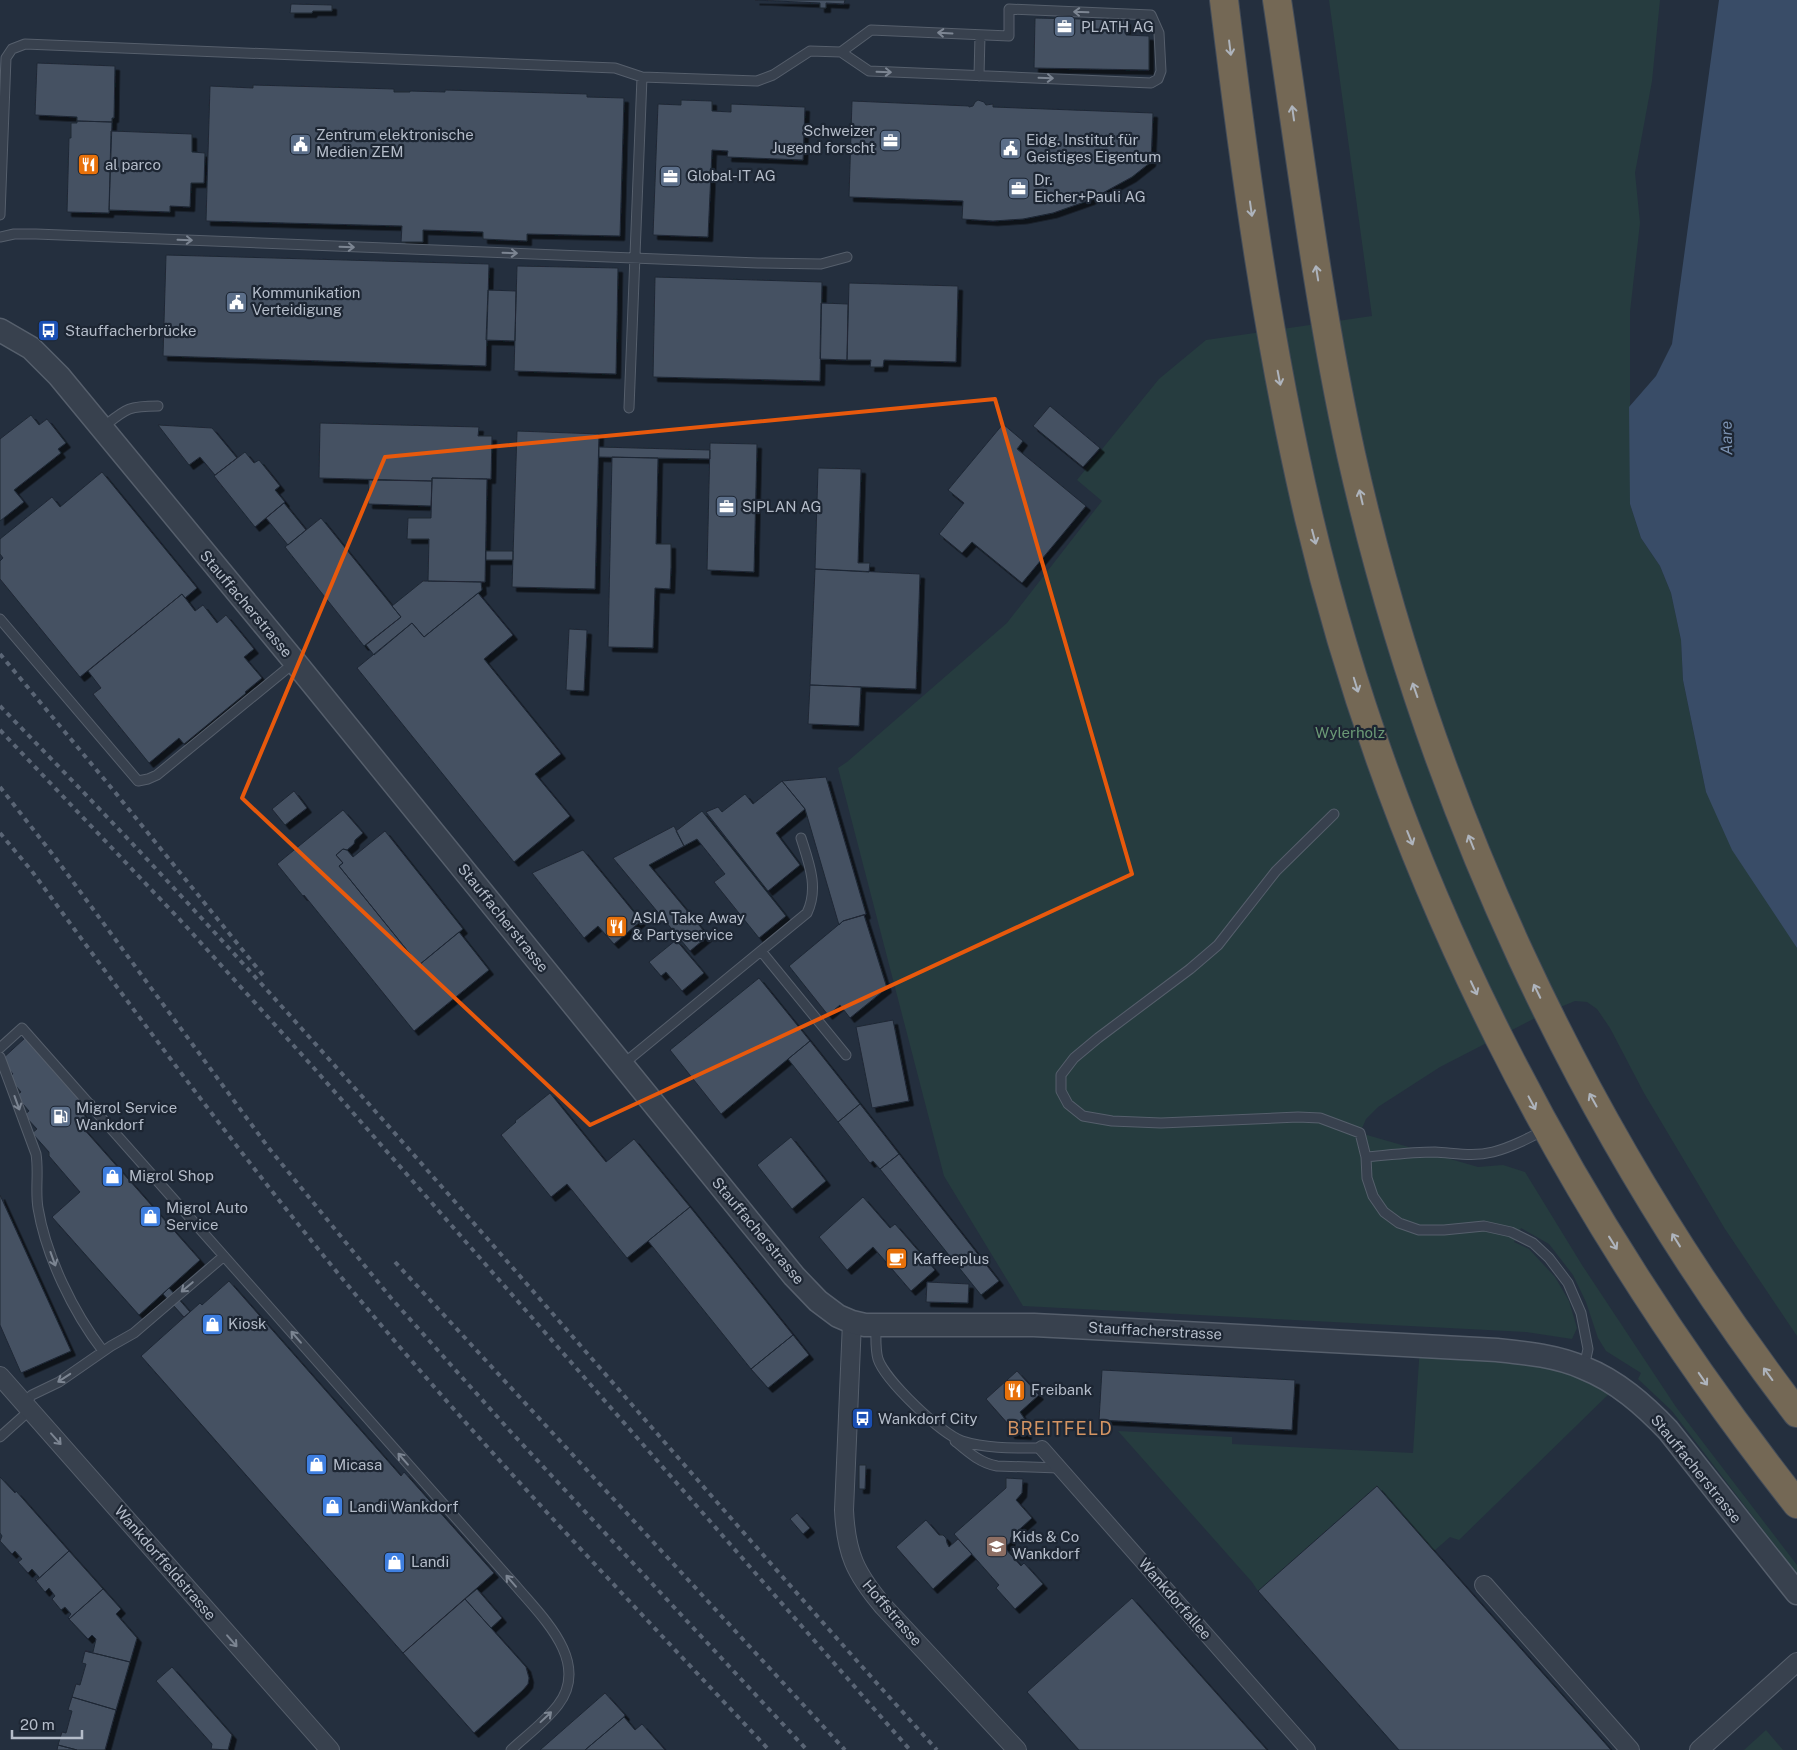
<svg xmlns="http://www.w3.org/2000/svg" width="1797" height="1750" font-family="'Public Sans',sans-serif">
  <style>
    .green { fill: #263c3f }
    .water { fill: #394c67 }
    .building { fill: #455162; stroke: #1f2835; filter: url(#shadow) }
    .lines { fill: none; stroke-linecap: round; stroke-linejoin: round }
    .service-casing { stroke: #565f6c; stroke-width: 11 }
    .pedestrian-casing { stroke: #565f6c; stroke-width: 16 }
    .minor-casing { stroke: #565f6c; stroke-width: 20 }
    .tertiary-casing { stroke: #565f6c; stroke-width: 25 }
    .motorway-casing { stroke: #434c59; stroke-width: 30 }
    .service { stroke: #38414e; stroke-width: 9 }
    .pedestrian { stroke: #38414e; stroke-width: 14 }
    .minor { stroke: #38414e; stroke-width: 18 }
    .tertiary { stroke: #38414e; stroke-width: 22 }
    .motorway { stroke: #746855; stroke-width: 28 }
    .rail { stroke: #5a6575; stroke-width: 4; stroke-dasharray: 5 5; stroke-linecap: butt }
    .oneway { stroke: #7c8592 }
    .oneway2 { stroke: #aeb4bd }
    .marked { fill: none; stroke: #e8590c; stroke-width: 4; stroke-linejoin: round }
    .labels { text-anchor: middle; stroke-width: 4.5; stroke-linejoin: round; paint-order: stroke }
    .poi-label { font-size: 15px; fill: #b4bcc9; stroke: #1d2633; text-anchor: start }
    .street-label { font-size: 15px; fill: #b4bcc9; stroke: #1d2633 }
    .park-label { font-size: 15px; fill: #6b9a76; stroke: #1d2633 }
    .water-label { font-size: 16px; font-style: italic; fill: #7c92b1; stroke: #1d2633 }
    .quarter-label { font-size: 18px; letter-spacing: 1px; fill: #d59563; stroke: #1d2633 }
  </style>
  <defs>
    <filter id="shadow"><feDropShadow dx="4.5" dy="4.5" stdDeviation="0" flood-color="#0009"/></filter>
  </defs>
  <rect width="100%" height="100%" fill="#242f3e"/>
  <path class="green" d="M1329 0H1660L1652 81 1635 173 1640 223 1630 312V504L1641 538 1660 566 1671 593 1681 640 1683 680 1706 792 1797 948V1336L1725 1229 1644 1093 1610 1028 1597 1009 1587 1002 1575 1001 1541 1015 1440 1067 1378 1107 1366 1119 1360 1133 1478 1167 1503 1165 1525 1172 1582 1265 1676 1407 1797 1565V1574L1672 1411 1638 1379 1641 1373 1606 1351 1598 1338 1586 1302 1573 1275 1549 1244 1521 1228 1514 1242 1529 1249 1555 1277 1569 1301 1577 1328 1572 1339 1526 1332 1023 1306 944 1176 838 768 847 762 1007 623 1102 501 1077 480 1159 379 1206 340 1372 316Z
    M1420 1345 1497 1350 1617 1386 1459 1540 1450 1537 1434 1551 1377 1486 1258 1591 1252 1582 1118 1431 1232 1437V1444L1413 1453Z
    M1766 1730 1783 1750H1744Z"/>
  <path class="water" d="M1719 0H1797V948L1732 850 1706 792 1683 680 1681 640 1671 593 1660 566 1641 538 1630 504 1629 407 1656 376 1672 344Z"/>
  <path class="building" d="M755 0H845L844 4 826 3V8H820V3Z
    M291 4 332 5V11H313L312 13H290Z
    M1035 18 1126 20V35L1149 36V70L1034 68Z
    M37 63 115 66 114 118H112V122L77 121V117L35 115Z
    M253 85 394 89V92H410V91L445 92V90L587 94V97L624 98 620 236 527 234V241L483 239V232L423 230V242H401L402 226 206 221 210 86 253 88Z
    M681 100 712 101V111L731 112V104L805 107 803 160 727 157 728 151 712 150 708 237 653 235 658 104 681 105Z
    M978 100 984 102 986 105 993 104V107L1153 113 1151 162 1132 177 1090 200 1053 213 1023 219 993 221 962 219 963 201 849 197 852 101 969 106V107L973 106 975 102Z
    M77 121 112 122 109 213 67 212 69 138H71V123H77Z
    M111 131 192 134V152L205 153 204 183H191L190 207 170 206V212L109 210Z
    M166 255 489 264 486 366 163 356Z
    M517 266 618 268 616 374 514 371Z
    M655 277 822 282 820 381 653 377Z
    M849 283 958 286 956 362 884 360 883 367H870L871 360H847Z
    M488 290 516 291 515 341 486 340Z
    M821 303 848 304 847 360 820 359Z
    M1050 406 1100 448 1083 467 1033 426Z
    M31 415 39 425 47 419 66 443 58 449 61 453 14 490 24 502 0 521V439Z
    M320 423 479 427 478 436H492L491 479 432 478V481L319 478Z
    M1003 424 1023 441 1017 449 1086 506 1022 583 972 542 962 553 939 534 964 503 948 490Z
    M158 425 212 428 237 458 215 475 200 457 189 465Z
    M517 431 599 434 595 589 512 587Z
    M710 443 757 444 754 572 707 570Z
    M599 447 710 450V459L599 457Z
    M245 452 254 463 259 460 280 486 275 490 285 502 255 527 214 476Z
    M612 457 658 458 656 544H671V567L670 589 655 588 653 648 608 647Z
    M818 468 861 469 858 563H870L869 572 815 569Z
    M102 472 197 588 185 598 182 594 80 677 0 579V561L3 558 0 554V539L52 497 60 507Z
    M432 478 487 479 485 582 428 581 429 539H407L408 518H431Z
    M369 480 432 481 431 506 368 504Z
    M284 503 306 530 288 545 266 518Z
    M321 518 401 617 364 646 285 547Z
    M486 551H513V560H486Z
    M815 569 920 574 916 689 810 685Z
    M423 581 481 582 482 590 424 637 412 623 374 655 366 645 401 617 392 606Z
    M478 593 513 635 484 659 561 754 535 774 570 816 514 862 357 668 412 623 424 637Z
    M182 594 195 611 203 605 217 623 226 615 254 649 244 657 262 678 245 692 246 693 184 744 179 738 149 763 93 694 101 688 88 671Z
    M569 629 587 630 584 691 566 690Z
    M810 685 861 687 859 726 808 724Z
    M826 777 866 914 843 921 839 925 805 809 782 781Z
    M782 781 805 809 776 833 800 865 768 891 706 812 718 807 722 812 745 794 753 804Z
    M294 791 307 808 285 825 272 809Z
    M343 810 363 833 355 840 354 844 347 850 343 849 336 855 343 863 339 866 419 965 459 932 489 970 414 1031 304 895 303 896 277 864Z
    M702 811 786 916 759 938 714 882 725 874 697 839 684 846 676 831Z
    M674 826 684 846 649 865 708 936 690 951 613 858Z
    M385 831 463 929 419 965 339 866 343 863 336 855 343 849 347 850 353 857Z
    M583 850 641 921 614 944 598 926 584 938 532 873Z
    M864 915 887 988 850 1018 840 1005 828 1015 789 966 843 921Z
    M676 940 704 973 682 991 666 972 661 976 649 962Z
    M759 978 810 1041 721 1114 670 1050Z
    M893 1020 909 1101 872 1108 856 1027Z
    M25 1038 80 1100 75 1104 87 1119 82 1123V1127L200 1260 139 1315 52 1217 80 1192 49 1156V1152L32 1133 37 1129 24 1115 29 1111 16 1096 21 1092 9 1078 13 1074 1 1060Z
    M810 1041 860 1104 838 1122 788 1059Z
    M550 1093 606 1162 634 1139 690 1207 627 1258 567 1184 551 1197 501 1135 516 1122 515 1121Z
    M860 1104 899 1154 880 1169 873 1161 870 1163 838 1122Z
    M791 1137 826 1181 792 1209 757 1165Z
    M899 1154 999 1281 981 1295 880 1169Z
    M0 1195 71 1351 21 1373 0 1325Z
    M863 1197 890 1228 895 1224 935 1270 911 1291 873 1247 847 1270 819 1237Z
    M690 1207 793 1335 751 1369 648 1241Z
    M229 1281 401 1476 404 1472 494 1573 403 1653 141 1356 200 1303 202 1305Z
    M927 1282 969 1284 968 1303 926 1302Z
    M169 1288 190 1312 184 1317 163 1294Z
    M793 1335 809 1355 768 1388 751 1369Z
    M1102 1370 1295 1380 1292 1430 1099 1420Z
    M1017 1371 1039 1395 1020 1412 1026 1421 1027 1435 1010 1434 1009 1425 986 1399Z
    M859 1465H866L865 1489H859Z
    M0 1477 15 1493 16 1491 69 1551 36 1581 35 1580 39 1577 32 1569 28 1573 18 1562 22 1559 15 1551 12 1554 0 1541 2 1536 0 1533Z
    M1006 1478 1023 1479 1022 1493 1016 1500 1032 1518 1011 1537 1010 1543 1004 1547 1021 1566 1024 1563 1043 1584 1015 1609 996 1588 999 1585 954 1534 1006 1488Z
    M1377 1486 1434 1551 1611 1750H1399L1258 1591Z
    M797 1513 810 1528 803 1534 790 1519Z
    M926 1520 939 1535H943L946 1538 947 1543 949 1547 958 1539 972 1554 933 1589 896 1547Z
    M69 1551 103 1589 69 1619 68 1618 71 1614 65 1607 61 1610 52 1599 55 1596 49 1588 45 1592 36 1581Z
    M103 1589 121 1609 116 1614 137 1638 130 1662 85 1651 93 1652 96 1639 92 1635 88 1639 69 1619Z
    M477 1589 502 1618 491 1628 465 1599Z
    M1132 1598 1192 1666 1267 1750H1079L1027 1692Z
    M465 1599 526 1667 529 1678 528 1684 523 1690 474 1733 403 1653Z
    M85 1651 130 1662 116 1710 72 1697 76 1684 80 1685 86 1664 82 1663Z
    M172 1667 232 1735 228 1750 211 1749 212 1744 156 1681Z
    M605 1693 625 1715 624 1717 585 1750H540Z
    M72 1697 116 1710 105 1750H77L58 1745 62 1732 66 1733 72 1711 68 1710Z
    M624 1717 635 1730 642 1724 665 1750H585Z
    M58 1745 77 1750H57Z"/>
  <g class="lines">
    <defs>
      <path id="service" d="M979 76 980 35
        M0 215 6 58 12 49 25 44 615 68 642 77
        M0 237 14 234H36L758 263 821 264 847 257
        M629 408 642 77 757 81 773 75 810 51 841 52 869 71 1151 83 1158 79 1161 71 1159 33 1151 15 1009 9V36L871 30 841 52
        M102 428C126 409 127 406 158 406
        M0 619 138 781 148 779 157 775 295 662
        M1334 814 1276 871 1218 945 1190 969 1098 1038 1074 1058 1061 1075V1091L1068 1104 1083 1116 1112 1121 1161 1123 1298 1117 1320 1118 1360 1133 1366 1157 1367 1178 1373 1196 1384 1212 1399 1223 1419 1230H1444L1484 1226 1511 1232 1533 1243 1549 1258 1568 1283 1581 1313 1588 1349 1584 1367
        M761 951 846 1055
        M0 1048 22 1028 516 1586C542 1617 591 1662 558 1705 545 1722 526 1736 511 1750
        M0 1057 36 1154C39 1172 35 1190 38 1208 46 1256 73 1312 103 1351
        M622 1065 807 913C819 888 809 863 801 838
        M81 1111 90 1104
        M1366 1157C1389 1155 1412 1152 1435 1152 1455 1153 1473 1157 1493 1152 1512 1147 1529 1138 1546 1129
        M876 1325C876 1336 875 1349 878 1359 885 1380 941 1434 962 1441 987 1449 1016 1448 1042 1448
        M24 1403 32 1395 59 1382 111 1346 134 1333 224 1256
        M0 1437 30 1410
        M955 1441C968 1452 980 1463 997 1466L1059 1468"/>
      <path id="pedestrian" d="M1042 1448 1308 1750"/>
      <path id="minor" d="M852 1322 844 1510C846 1553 855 1573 883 1606L1017 1750
        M0 1376 330 1750
        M1484 1585 1630 1750
        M1699 1750 1797 1662"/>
      <path id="tertiary" d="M0 330 31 348 59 376 295 662 745 1216 794 1276 818 1301 838 1316 852 1322 865 1325H1034L1074 1327 1497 1350C1526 1353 1557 1356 1584 1368 1617 1381 1644 1405 1668 1430L1797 1593"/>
      <path id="motorway" d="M1224 0C1245 174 1269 348 1309 518 1395 881 1567 1212 1797 1504
        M1277 0C1300 152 1318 304 1351 454 1429 802 1580 1130 1797 1413"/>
    </defs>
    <use href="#service" class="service-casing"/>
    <use href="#pedestrian" class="pedestrian-casing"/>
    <use href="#minor" class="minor-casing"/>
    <use href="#tertiary" class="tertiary-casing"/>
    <use href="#motorway" class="motorway-casing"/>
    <use href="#service" class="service"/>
    <use href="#pedestrian" class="pedestrian"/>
    <use href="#minor" class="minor"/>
    <use href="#tertiary" class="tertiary"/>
    <use href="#motorway" class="motorway"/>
    <path class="rail" d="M0 654 114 791 266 979
      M0 706C65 773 131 841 194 910 447 1185 686 1473 937 1750
      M0 730 183 923 313 1067 910 1750
      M0 787 54 856 268 1147 391 1298 510 1431 807 1750
      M0 833 31 870C146 1027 261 1184 387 1332 509 1476 640 1612 769 1750
      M395 1262 845 1750"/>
  </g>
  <defs><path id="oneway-shaft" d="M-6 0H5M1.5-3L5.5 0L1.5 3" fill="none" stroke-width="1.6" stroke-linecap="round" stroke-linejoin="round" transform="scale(1.25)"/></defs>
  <g class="oneway">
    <use href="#oneway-shaft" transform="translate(1081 12) rotate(-178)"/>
    <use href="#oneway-shaft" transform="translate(945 33) rotate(-177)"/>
    <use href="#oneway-shaft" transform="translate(884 72) rotate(2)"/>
    <use href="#oneway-shaft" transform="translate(1046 78) rotate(2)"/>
    <use href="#oneway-shaft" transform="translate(185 240) rotate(2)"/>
    <use href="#oneway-shaft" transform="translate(347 247) rotate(2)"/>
    <use href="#oneway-shaft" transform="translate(510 253) rotate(2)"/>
    <use href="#oneway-shaft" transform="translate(17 1103) rotate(70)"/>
    <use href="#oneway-shaft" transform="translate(53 1259) rotate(70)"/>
    <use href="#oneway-shaft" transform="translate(187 1287) rotate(140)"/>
    <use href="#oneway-shaft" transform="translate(296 1337) rotate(-131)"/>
    <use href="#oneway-shaft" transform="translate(64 1378) rotate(147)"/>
    <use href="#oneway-shaft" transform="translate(56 1439) rotate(48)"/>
    <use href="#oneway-shaft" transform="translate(403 1459) rotate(-131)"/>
    <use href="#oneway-shaft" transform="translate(511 1581) rotate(-131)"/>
    <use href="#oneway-shaft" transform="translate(232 1641) rotate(49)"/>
    <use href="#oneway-shaft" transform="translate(546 1717) rotate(-43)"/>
  </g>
  <g class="oneway2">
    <use href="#oneway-shaft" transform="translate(1230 48) rotate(83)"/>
    <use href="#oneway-shaft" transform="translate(1293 113) rotate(-98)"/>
    <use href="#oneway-shaft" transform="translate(1251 209) rotate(82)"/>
    <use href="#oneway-shaft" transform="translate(1317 273) rotate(-99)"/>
    <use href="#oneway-shaft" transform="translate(1279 378) rotate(79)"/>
    <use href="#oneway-shaft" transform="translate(1361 497) rotate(-103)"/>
    <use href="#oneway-shaft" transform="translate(1314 537) rotate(75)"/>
    <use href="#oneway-shaft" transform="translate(1356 685) rotate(73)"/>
    <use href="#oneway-shaft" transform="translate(1415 690) rotate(-109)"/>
    <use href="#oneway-shaft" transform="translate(1410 838) rotate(68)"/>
    <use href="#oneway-shaft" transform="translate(1471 842) rotate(-112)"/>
    <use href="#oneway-shaft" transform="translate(1474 988) rotate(65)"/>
    <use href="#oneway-shaft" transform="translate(1537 991) rotate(-116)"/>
    <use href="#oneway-shaft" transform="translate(1593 1100) rotate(-119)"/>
    <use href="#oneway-shaft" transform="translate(1532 1103) rotate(62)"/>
    <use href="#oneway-shaft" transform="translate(1676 1240) rotate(-122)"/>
    <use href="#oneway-shaft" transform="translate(1613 1243) rotate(58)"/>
    <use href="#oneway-shaft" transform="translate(1768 1374) rotate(-126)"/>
    <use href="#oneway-shaft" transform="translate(1703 1379) rotate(55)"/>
  </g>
  <path class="marked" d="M995 399 1132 874 590 1125 242 798 385 457Z"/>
  <defs>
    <symbol id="office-square" viewBox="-11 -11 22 22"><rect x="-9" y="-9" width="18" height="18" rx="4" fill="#5c6f8a" stroke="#1d2633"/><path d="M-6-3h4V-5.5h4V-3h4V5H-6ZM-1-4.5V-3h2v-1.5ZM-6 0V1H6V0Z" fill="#fff"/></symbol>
    <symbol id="civic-square" viewBox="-11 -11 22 22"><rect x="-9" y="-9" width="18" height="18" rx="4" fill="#5c6f8a" stroke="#1d2633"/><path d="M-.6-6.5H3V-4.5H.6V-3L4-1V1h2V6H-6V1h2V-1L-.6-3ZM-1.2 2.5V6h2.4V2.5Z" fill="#fff"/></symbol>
    <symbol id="restaurant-square" viewBox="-11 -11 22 22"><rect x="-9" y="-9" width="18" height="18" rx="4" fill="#e8710a" stroke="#1d2633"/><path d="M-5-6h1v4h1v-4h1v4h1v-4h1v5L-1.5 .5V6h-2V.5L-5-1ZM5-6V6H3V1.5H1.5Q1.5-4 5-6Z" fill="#fff"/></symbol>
    <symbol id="bus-square" viewBox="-11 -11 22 22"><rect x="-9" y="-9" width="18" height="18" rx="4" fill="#1a4fb4" stroke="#1d2633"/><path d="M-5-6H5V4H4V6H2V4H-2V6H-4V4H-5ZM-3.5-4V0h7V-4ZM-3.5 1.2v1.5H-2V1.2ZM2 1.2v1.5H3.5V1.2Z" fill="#fff"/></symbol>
    <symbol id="fuel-square" viewBox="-11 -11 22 22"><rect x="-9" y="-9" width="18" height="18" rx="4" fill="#5c6f8a" stroke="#1d2633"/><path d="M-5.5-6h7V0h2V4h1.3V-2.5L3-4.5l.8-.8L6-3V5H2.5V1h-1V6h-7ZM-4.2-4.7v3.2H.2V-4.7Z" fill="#fff"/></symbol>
    <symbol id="shop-square" viewBox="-11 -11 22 22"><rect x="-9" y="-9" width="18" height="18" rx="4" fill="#3f7fe0" stroke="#1d2633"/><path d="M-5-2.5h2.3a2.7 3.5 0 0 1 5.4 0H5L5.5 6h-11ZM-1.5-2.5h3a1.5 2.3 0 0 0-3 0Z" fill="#fff"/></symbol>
    <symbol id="cafe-square" viewBox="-11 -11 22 22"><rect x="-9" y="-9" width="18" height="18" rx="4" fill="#e8710a" stroke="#1d2633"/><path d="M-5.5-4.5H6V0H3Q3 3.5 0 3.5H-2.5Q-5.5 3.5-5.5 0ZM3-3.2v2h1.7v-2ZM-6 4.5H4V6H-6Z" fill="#fff"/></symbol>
    <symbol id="school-square" viewBox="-11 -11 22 22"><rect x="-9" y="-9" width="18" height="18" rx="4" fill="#8d6e63" stroke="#1d2633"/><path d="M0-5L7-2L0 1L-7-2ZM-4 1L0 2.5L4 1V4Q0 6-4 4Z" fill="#fff"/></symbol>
  </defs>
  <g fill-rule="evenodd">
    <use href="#office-square" x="1052" y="14" width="25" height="25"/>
    <use href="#office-square" x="878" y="128" width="25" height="25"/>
    <use href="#civic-square" x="288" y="132" width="25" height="25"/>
    <use href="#civic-square" x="998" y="136" width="25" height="25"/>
    <use href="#restaurant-square" x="76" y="152" width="25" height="25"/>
    <use href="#office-square" x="658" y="164" width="25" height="25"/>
    <use href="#office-square" x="1006" y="176" width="25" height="25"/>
    <use href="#civic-square" x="224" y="290" width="25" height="25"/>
    <use href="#bus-square" x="36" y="318" width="25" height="25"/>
    <use href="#office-square" x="714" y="494" width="25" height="25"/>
    <use href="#restaurant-square" x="604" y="914" width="25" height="25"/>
    <use href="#fuel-square" x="48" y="1104" width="25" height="25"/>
    <use href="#shop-square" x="100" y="1164" width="25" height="25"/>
    <use href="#shop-square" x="138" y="1204" width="25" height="25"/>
    <use href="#cafe-square" x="884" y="1246" width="25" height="25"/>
    <use href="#shop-square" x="200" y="1312" width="25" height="25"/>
    <use href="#restaurant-square" x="1002" y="1378" width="25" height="25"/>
    <use href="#bus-square" x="850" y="1406" width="25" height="25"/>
    <use href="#shop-square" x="304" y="1452" width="25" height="25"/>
    <use href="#shop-square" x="320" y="1494" width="25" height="25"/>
    <use href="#school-square" x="984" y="1534" width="25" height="25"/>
    <use href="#shop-square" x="382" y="1550" width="25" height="25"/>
  </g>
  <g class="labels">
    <g class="poi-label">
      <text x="1081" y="32">PLATH AG</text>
      <text x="875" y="136" text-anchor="end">Schweizer<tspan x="875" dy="17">Jugend forscht</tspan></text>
      <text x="316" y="140">Zentrum elektronische<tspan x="316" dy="17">Medien ZEM</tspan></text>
      <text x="1026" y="145">Eidg. Institut für<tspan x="1026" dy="17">Geistiges Eigentum</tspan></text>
      <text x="105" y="170">al parco</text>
      <text x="687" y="181">Global-IT AG</text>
      <text x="1034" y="185">Dr.<tspan x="1034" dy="17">Eicher+Pauli AG</tspan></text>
      <text x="252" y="298">Kommunikation<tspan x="252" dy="17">Verteidigung</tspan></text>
      <text x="65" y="336">Stauffacherbrücke</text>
      <text x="742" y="512">SIPLAN AG</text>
      <text x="632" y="923">ASIA Take Away<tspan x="632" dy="17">&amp; Partyservice</tspan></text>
      <text x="76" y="1113">Migrol Service<tspan x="76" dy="17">Wankdorf</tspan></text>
      <text x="129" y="1181">Migrol Shop</text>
      <text x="166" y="1213">Migrol Auto<tspan x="166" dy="17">Service</tspan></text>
      <text x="913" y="1264">Kaffeeplus</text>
      <text x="228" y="1329">Kiosk</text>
      <text x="1031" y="1395">Freibank</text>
      <text x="878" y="1424">Wankdorf City</text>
      <text x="333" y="1470">Micasa</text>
      <text x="349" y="1512">Landi Wankdorf</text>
      <text x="1012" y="1542">Kids &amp; Co<tspan x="1012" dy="17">Wankdorf</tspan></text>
      <text x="411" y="1567">Landi</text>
    </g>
    <g class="street-label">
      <text transform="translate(246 604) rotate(50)" y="5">Stauffacherstrasse</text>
      <text transform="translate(503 918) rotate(51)" y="5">Stauffacherstrasse</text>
      <text transform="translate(758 1231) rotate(50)" y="5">Stauffacherstrasse</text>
      <text transform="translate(1155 1331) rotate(3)" y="5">Stauffacherstrasse</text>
      <text transform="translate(1696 1469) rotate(51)" y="5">Stauffacherstrasse</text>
      <text transform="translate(165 1563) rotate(49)" y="5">Wankdorffeldstrasse</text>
      <text transform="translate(1175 1599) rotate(49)" y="5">Wankdorfallee</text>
      <text transform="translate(892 1613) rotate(49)" y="5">Hoffstrasse</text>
    </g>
    <g class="park-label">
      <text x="1350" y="738">Wylerholz</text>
    </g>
    <g class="water-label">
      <text transform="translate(1726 438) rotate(-91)" y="6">Aare</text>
    </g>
    <g class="quarter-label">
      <text x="1060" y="1435">BREITFELD</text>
    </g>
  </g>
  <path d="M12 1730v8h70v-8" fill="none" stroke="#b4bcc9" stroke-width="2.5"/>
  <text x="20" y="1730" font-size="15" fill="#b4bcc9" stroke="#1d2633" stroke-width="4" paint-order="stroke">20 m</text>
</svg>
